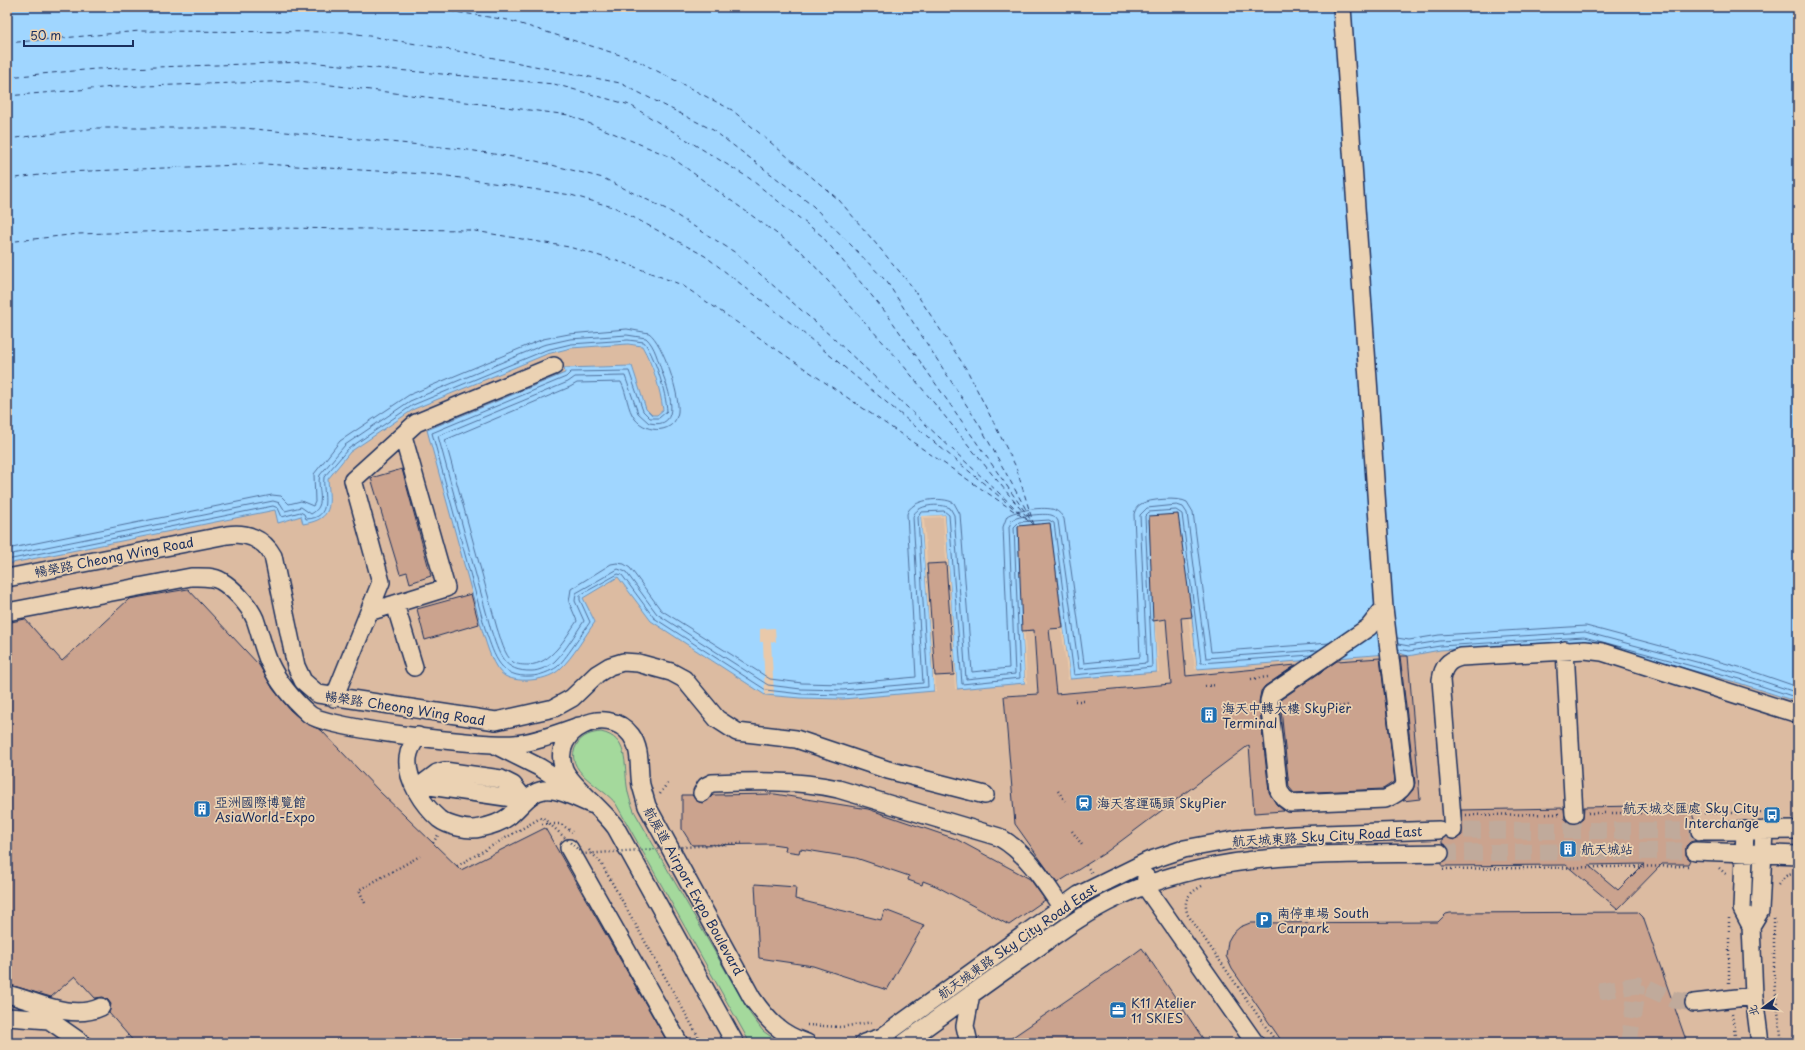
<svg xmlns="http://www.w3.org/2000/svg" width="1805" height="1050" font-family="'Playpen Sans','LXGW WenKai TC',sans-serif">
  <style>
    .built { fill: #dcbba1 }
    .green { fill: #a4d99c; stroke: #60847d }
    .water { fill: #a0d6ff; stroke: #6b93bf }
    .pier { fill: #e9c9aa }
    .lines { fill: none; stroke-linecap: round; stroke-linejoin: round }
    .shore { stroke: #50729e; stroke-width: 1 }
    .ferry { stroke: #28406e; stroke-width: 1; stroke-dasharray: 5 4; stroke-linecap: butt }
    .building { fill: #cba38e; stroke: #1b2f5e; fill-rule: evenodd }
    .minor-tunnel { stroke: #c0aa9b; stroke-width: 17; stroke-dasharray: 17 8; stroke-linecap: butt }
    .minor-casing { stroke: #1b2f5e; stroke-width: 20 }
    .path { stroke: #1b2f5e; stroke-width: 2.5; stroke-dasharray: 1 3; stroke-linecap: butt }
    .minor { stroke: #ebd2b3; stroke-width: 17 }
    .path-bridge { stroke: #1b2f5e; stroke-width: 2.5; stroke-dasharray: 1 3; stroke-linecap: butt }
    .labels { text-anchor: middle; stroke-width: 3.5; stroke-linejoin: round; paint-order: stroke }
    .street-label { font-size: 13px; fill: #1b2f5e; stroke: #ebd2b3 }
    .poi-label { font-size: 13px; fill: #1b2f5e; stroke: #ebd2b3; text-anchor: start }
  </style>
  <rect width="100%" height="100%" fill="#e9c9aa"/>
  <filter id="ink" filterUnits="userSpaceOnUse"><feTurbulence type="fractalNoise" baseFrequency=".025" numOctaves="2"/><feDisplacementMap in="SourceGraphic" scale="8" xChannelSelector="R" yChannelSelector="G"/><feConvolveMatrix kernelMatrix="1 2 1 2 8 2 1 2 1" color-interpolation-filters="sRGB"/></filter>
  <g filter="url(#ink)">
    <path class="built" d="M628 344 642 346 646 354 661 395 663 410 657 415H652L646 409 632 366 564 368 583 598 618 577 651 621 765 695 800 698 843 699 921 516 945 515 1018 526 1153 621 1178 514 1197 668 1400 653 1408 656 1411 652 1584 641 1739 683 1798 702V1043H7V564L275 510 330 505 328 479 350 452 414 409 547 354 571 348Z"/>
    <path class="green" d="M601 732C629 738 624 764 627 786 628 795 631 803 634 811L751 1015 763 1031 780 1043H750L616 804C604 787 561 771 577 744 583 735 591 733 601 732Z"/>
    <path class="water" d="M7 7H1798V702L1739 683 1584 641 1440 650 1408 656 1400 653 1197 669 1192 617 1149 517 1157 672 1070 679 1050 524 1018 526 1025 683 957 689 945 515 921 517 934 691 843 699 800 698 765 695 651 621 618 577 583 598 595 622C584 637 574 656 560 669 549 680 520 684 505 676 493 669 487 645 483 633L427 430 565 373 564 368 632 366 646 409 652 415H657L663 410C660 388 653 365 642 346L628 344 571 348 547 354 414 409 350 452 328 479C330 505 334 519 303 524L301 516 278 523 275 510 7 564Z"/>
    <path class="pier" d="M1178 514 1197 669H1195L1176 516 1155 620 1159 672H1157L1149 516Z
      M945 515 957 689H955L943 517 924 518 936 691H934L921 516Z
      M1050 523 1070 679 1068 680 1048 526 1020 528 1027 683H1025L1018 526Z
      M775 628 776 642H771L774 694 765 695 763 642H760V629Z"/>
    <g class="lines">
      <path class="shore" d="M7 549 272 495 281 496 289 504 301 501 313 506 315 502 314 474 340 441 409 395 543 339 569 334 627 329 649 333C663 343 680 395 678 412 675 434 647 434 635 419 627 409 627 393 621 382L577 383 570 387 445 440 497 628C501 639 504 655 513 662 517 665 524 665 528 665 552 664 565 638 577 621L569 602 571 589 611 564 617 563 624 564 630 568 661 610 770 679 802 683 843 684 916 677 907 514C911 499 942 496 954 503L960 514 972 672 1009 668 1003 527 1007 516C1015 510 1046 506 1055 510 1059 512 1062 515 1064 519L1084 663 1140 657 1134 514C1135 510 1137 506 1141 504 1149 499 1179 497 1187 502L1193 512 1211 652 1329 643
        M7 555 273 501 280 503 285 511 301 507 311 514C328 505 316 489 320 475L345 445 410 401 543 345 570 339 627 335 646 338C655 346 658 361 662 372 668 388 684 430 649 423L638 413 625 376 575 377 568 382 438 436 491 630C499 654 503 672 532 671 539 671 550 666 555 661 566 650 575 634 584 621L575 601 576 593 618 569 626 572 657 614 768 685 801 689 843 690 923 683 913 517C916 504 940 503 950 508L954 515 966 679 1015 674 1009 527 1012 520C1017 516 1044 513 1051 515 1055 516 1056 518 1058 521L1079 669 1147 663 1140 515 1147 508 1177 505 1183 507 1187 513 1206 658 1319 650
        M7 560 273 506 278 508 282 517 300 512 304 514 306 519C334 518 322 494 324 477L348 449 413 405 546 350 571 344 628 340 644 342C655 356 666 393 667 411L659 418H650L643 411 629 371 571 372 566 377 432 433 486 632C495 657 500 678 531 676 539 676 551 671 557 667 565 660 583 632 590 622L580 600V595L618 574 622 575 654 618 766 690 801 694 843 695 928 687 918 517 921 512 944 511 949 515 962 684 1020 678 1014 527 1019 522 1049 520 1054 523 1074 675 1152 667 1145 516 1149 512 1176 510 1182 514 1201 663 1311 655
        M1397 638 1409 640 1439 635 1586 626 1743 668 1798 687
        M1398 644 1409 646 1440 641 1585 632 1741 674 1798 693
        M1398 649 1409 651 1440 646 1584 637 1740 679 1798 698"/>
      <path class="ferry" d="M423 7 508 20 636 60 732 110 839 200 910 284 967 370 1016 467 1033 522
        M7 43 140 31 346 32 469 53 620 83 713 130 813 206 887 282 980 426 1034 524
        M7 77 96 69 307 62 554 84 630 105 749 178 822 236 887 314 1030 519
        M7 96 114 87 299 81 569 115 671 157 802 252 898 359 1032 523
        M7 139 97 128H244L462 149 532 160 603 178 668 210 736 253 832 337 1030 522
        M7 179 65 172 264 164 441 175 571 195 616 208 705 256 796 327 1024 517
        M7 242 78 234 270 228 469 230 569 247 627 264 682 285 1033 524"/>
    </g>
    <path class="building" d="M402 469 431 576 410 583 407 572 400 574 371 478Z
      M1178 514 1192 617 1181 618 1186 676 1296 665 1265 686 1261 691 1259 702 1269 792 1276 804 1284 811 1254 813 1249 745 1105 853 1057 883 1015 824 1004 696 1038 694 1034 630 1022 631 1018 526 1050 523 1063 628 1049 629 1056 694 1171 684 1166 619 1153 621 1149 516Z
      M946 563 954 675 935 676 927 564Z
      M188 589 259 665 273 689 290 710 305 723 321 730 379 791 461 870 545 828 668 1043H135L109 1013 111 1004 108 1000 103 997 95 998 75 976 51 997 7 984V623L25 619 62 661 129 599Z
      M471 594 479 624 425 640 417 609Z
      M1400 656H1408L1420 799 1403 801 1413 790 1415 783Z
      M1380 658 1395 781 1383 789 1294 793 1289 787 1280 700 1337 661Z
      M775 794 868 809 956 839 1030 879 1045 900 1009 925 936 886 923 881 922 885 908 880 909 876 856 858 800 849 799 853 785 851 786 846 772 844 692 845 682 829V795H692L697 801 702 803 707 801 713 795Z
      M1689 805 1695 822 1691 826 1690 831 1692 836 1697 840 1690 842 1686 846V855L1690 860 1688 864H1662L1618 909 1566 865 1442 866V862L1448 858 1450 852 1448 848 1442 843V839L1446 837 1454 840 1462 835 1461 810 1564 808 1565 819 1574 824 1583 819 1584 807ZM1644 864 1618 890 1588 865Z
      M755 884 796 887 795 899 881 920 885 910 924 925 887 990 813 966 759 958Z
      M1638 912 1643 917 1687 1043H1283L1232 969 1226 956 1228 941 1232 934 1240 927 1250 923 1438 922 1446 914 1450 913Z
      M1142 948 1206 1043H1004L1130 957Z"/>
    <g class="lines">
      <path class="minor-tunnel" d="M1439 830 1700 831
        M1440 853 1695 851
        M1599 991 1638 985 1646 987 1674 1000 1694 1003
        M1629 1043 1637 985"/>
      <defs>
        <path id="minor" d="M1342 7 1384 608
          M7 578 227 535C246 532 263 538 273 556L296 666 303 681 318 694 496 721 554 708 572 698 597 674 610 666 623 662 638 663 671 672 684 679 717 719 737 732 796 739 888 770 985 795
          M395 604 414 667
          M1384 608 1405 784C1400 792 1394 795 1385 799L1291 803 1284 798 1279 791 1269 701 1271 694 1369 627Z
          M7 612 191 577C200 577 213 576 221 581 233 588 249 605 255 619 260 633 263 648 269 662 278 682 293 700 309 714 326 729 487 747 515 744 537 742 558 733 579 726
          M369 612 446 588 403 436
          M1565 650 1574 814
          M334 698 381 582 353 480 416 423 554 366
          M418 736C413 743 409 749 408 758 406 780 423 805 439 819 448 826 469 831 480 828 490 826 500 823 508 817 520 808 529 792 544 790 560 788 577 799 591 804
          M497 746 539 767 573 788
          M416 784 525 800
          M421 785 437 773 444 771 501 779 513 785 525 800
          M702 793 706 786 712 783C754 781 796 780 838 789L999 837C1027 853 1044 881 1062 908
          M1453 830 1441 680C1443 667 1448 660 1461 657L1585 650 1602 652 1798 714
          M1745 830 1742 909 1751 926 1754 996 1760 1043
          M1700 831 1798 830
          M569 848 679 1043
          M1695 851 1798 855
          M1146 877 1145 886 1255 1043
          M1751 926 1760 911 1764 830
          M7 994C36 1001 71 1021 101 1007
          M1694 1003 1754 996
          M7 1017 49 1020 82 1043
          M735 1043 616 828C604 810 570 785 564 769 549 730 607 703 631 735 642 750 638 769 641 785 643 792 645 799 647 806L752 998C768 1021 780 1034 807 1043
          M864 1043 882 1037 1079 895 1148 861 1184 849 1238 839 1294 835 1439 830
          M904 1043C948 1011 992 979 1037 948 1062 930 1088 911 1116 898 1216 849 1332 855 1440 853
          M969 1043 965 1026 971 994"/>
      </defs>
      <use href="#minor" class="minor-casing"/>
      <path class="path" d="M1251 679 1268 677
        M1205 686 1216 685
        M1075 701H1085
        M1331 708 1349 705
        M1058 791 1065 801
        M660 794 668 782
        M1588 813H1763
        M1466 815 1559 814
        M542 824H561L572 832
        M1072 831 1082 845
        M433 843 438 835
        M589 850 601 863 702 1043
        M1086 865 1092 873
        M1719 868 1727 875
        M1443 869 1690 866
        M1778 885 1786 876 1798 872
        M1202 886C1189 893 1182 900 1188 915L1277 1043
        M365 903 359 890 420 856
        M1729 918V985
        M1774 918V980L1782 1043
        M1732 1014 1736 1043
        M807 1025 841 1027 873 1022"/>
      <use href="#minor" class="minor"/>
      <path class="path-bridge" d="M457 866 542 817 583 854 742 843"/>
    </g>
  </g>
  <defs>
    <symbol id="building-square" viewBox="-11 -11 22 22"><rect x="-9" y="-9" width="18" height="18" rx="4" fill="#1f6fb2" stroke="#ebd2b3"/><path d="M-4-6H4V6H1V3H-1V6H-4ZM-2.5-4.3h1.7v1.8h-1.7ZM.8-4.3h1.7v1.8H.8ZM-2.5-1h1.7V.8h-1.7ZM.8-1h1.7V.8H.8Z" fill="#fff"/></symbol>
    <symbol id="station-square" viewBox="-11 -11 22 22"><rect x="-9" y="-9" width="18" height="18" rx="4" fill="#1f6fb2" stroke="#ebd2b3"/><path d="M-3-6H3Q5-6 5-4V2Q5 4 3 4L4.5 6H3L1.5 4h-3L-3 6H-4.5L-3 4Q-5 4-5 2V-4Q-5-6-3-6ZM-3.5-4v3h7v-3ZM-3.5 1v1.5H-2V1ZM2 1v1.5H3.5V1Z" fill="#fff"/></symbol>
    <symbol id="bus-square" viewBox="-11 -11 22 22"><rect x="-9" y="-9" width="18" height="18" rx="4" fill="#1f6fb2" stroke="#ebd2b3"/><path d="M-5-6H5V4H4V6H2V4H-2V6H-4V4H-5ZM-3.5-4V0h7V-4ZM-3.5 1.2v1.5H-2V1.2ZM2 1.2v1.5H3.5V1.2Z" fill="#fff"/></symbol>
    <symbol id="parking-square" viewBox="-11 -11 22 22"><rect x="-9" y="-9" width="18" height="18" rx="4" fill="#1f6fb2" stroke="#ebd2b3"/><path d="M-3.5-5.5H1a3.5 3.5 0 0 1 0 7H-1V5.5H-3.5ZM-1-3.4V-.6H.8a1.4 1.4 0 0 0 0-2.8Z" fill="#fff"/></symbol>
    <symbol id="office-square" viewBox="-11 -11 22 22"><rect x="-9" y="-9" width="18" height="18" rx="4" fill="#1f6fb2" stroke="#ebd2b3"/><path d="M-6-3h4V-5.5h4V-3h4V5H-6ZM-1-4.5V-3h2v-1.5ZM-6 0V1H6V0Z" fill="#fff"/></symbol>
  </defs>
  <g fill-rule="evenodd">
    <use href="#building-square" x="1199" y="705" width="20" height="20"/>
    <use href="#station-square" x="1074" y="793" width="20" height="20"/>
    <use href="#building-square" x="192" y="799" width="20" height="20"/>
    <use href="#bus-square" x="1762" y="805" width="20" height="20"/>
    <use href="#building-square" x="1558" y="839" width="20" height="20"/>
    <use href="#parking-square" x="1254" y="910" width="20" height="20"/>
    <use href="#office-square" x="1108" y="1000" width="20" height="20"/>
  </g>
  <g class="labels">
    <g class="street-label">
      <text transform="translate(114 557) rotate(-11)" y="5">暢榮路 Cheong Wing Road</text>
      <text transform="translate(405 708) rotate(9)" y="5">暢榮路 Cheong Wing Road</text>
      <text transform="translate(1327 836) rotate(-3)" y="5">航天城東路 Sky City Road East</text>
      <text transform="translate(694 891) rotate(61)" y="5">航展道 Airport Expo Boulevard</text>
      <text transform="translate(1017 941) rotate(-35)" y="5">航天城東路 Sky City Road East</text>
    </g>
    <g class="poi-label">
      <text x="1222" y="713">海天中轉大樓 SkyPier<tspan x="1222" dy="15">Terminal</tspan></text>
      <text x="215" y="807">亞洲國際博覽館<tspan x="215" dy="15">AsiaWorld-Expo</tspan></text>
      <text x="1097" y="808">海天客運碼頭 SkyPier</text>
      <text x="1759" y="813" text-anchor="end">航天城交匯處 Sky City<tspan x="1759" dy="15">Interchange</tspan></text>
      <text x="1581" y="854">航天城站</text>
      <text x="1277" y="918">南停車場 South<tspan x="1277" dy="15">Carpark</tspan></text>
      <text x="1131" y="1008">K11 Atelier<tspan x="1131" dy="15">11 SKIES</tspan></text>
    </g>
  </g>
  <rect width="1805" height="1050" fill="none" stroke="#ebd2b3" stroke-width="24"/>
  <rect x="12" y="12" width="1781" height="1026" fill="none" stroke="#1b2f5e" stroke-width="1.5" filter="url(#ink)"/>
  <g transform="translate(1763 1008) rotate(254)" stroke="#ebd2b3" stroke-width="3" paint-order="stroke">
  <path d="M0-3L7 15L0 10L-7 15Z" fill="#1b2f5e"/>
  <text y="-6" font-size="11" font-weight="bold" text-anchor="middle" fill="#1b2f5e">北</text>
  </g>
  <path d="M24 40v6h109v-6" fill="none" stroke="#1b2f5e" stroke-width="2"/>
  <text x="30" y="40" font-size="12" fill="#1b2f5e" stroke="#ebd2b3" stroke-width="3" paint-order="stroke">50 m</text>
</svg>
